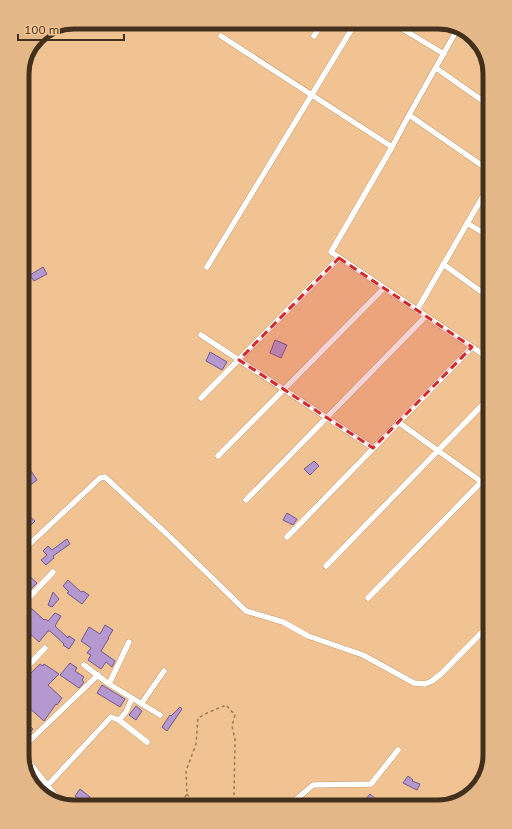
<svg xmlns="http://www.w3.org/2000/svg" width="512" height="829" font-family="Mulish,sans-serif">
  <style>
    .building { fill: #b598cf; stroke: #74598c }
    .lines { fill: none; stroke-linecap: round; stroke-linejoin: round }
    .minor-casing { stroke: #9e7444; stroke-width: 6 }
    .path { stroke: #9a7957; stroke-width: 1.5; stroke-dasharray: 3 3; stroke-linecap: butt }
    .minor { stroke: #fff; stroke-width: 5.5 }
    .marked { fill: #d62828; fill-opacity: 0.2; stroke: #d62828; stroke-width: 3; stroke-dasharray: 8 5; stroke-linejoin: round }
    .rim { fill: none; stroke: #42301c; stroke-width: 5 }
  </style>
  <rect width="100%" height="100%" fill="#f2c392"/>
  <path class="building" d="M43 267 47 274 34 281 30 275Z
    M275 340 287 345 281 358 270 353Z
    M210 352 227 362 222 370 206 361Z
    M314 461 319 466 310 475 304 469Z
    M31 471 37 480 25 489 22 485V477Z
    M22 510 35 521 29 527 22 520Z
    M287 513 297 519 293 525 283 520Z
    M67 539 70 544 53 556 54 558 46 565 41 560 47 555 43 551 48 546 52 550Z
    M22 570 37 583 29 591 28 590 22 595Z
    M68 580 81 592 83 591 89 595 82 604 67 593 69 592 63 586Z
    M53 592 59 599 52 607 48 605Z
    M31 608 44 620 45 619 48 621 55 613 61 616 55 626 68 638 69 636 75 640 69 649 63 645 64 644 50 631H48L39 642 27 631H26L22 635V618Z
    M105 625 113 630 108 638H109L101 651 115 661 112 667 106 662 101 669 88 660 91 655 87 653 91 648 81 641 89 627 100 634Z
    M70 663 77 668 75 671 84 677 82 680 84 682 79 688 60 675Z
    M40 664 43 666 44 664 59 674 48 685 62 698 57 705 56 704 44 721 27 706 22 712V697L29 690 22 682Z
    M102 685 125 699 120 707 97 693Z
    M136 706 142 711 136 720 129 715Z
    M180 707 182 709 167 731 162 727 170 715 171 716Z
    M22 718 33 729 22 742Z
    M408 776 413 780 412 781 420 784 417 790 403 783Z
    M80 789 90 797 85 803 75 796Z
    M370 794 377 800 372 805 368 803 361 805Z"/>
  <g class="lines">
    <defs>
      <path id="minor" d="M391 22 444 54
        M458 28 409 115 392 147 331 252 490 359
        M221 36 392 147
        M314 36 323 22
        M436 68 490 106
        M409 115 490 171
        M467 223 490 237
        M443 264 490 298
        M207 267 356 22
        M417 310 490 184
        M201 335 373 448
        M485 355 490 346
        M201 398 339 258
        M398 422 490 488
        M218 456 384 288
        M246 500 426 316
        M287 537 472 347
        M22 551 100 478 105 477 169 536 246 611 283 622 308 636 363 655 414 683 425 684 432 681 442 673 490 624
        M326 566 490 397
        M368 598 490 473
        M22 605 53 572
        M84 665 109 684 160 715
        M22 672 45 648
        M109 684 129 642
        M141 704 164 671
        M119 720 147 742
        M22 748 98 675
        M22 753 61 803
        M25 769 31 764
        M47 786 111 717 119 720 126 712 132 698
        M47 799 52 792
        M287 807 313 785 371 784 398 750"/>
    </defs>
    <use href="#minor" class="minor-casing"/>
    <path class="path" d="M187 794 197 807
      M178 807 187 794 186 771 196 744 198 718 205 714 226 705 235 715 232 726 235 740 234 796 231 807"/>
    <use href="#minor" class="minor"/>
  </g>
  <path class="marked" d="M339 258 472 347 373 448 239 360Z"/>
  <path d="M0 0H512V829H0ZM74 29H438A45 45 0 0 1 483 74V755A45 45 0 0 1 438 800H74A45 45 0 0 1 29 755V74A45 45 0 0 1 74 29Z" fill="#e4b789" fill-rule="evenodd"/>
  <path class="rim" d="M74 29H438A45 45 0 0 1 483 74V755A45 45 0 0 1 438 800H74A45 45 0 0 1 29 755V74A45 45 0 0 1 74 29Z"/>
  <path d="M18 34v6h106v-6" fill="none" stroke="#42301c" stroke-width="2"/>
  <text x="24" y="34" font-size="12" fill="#42301c" stroke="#f2c392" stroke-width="3" paint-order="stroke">100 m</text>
</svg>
